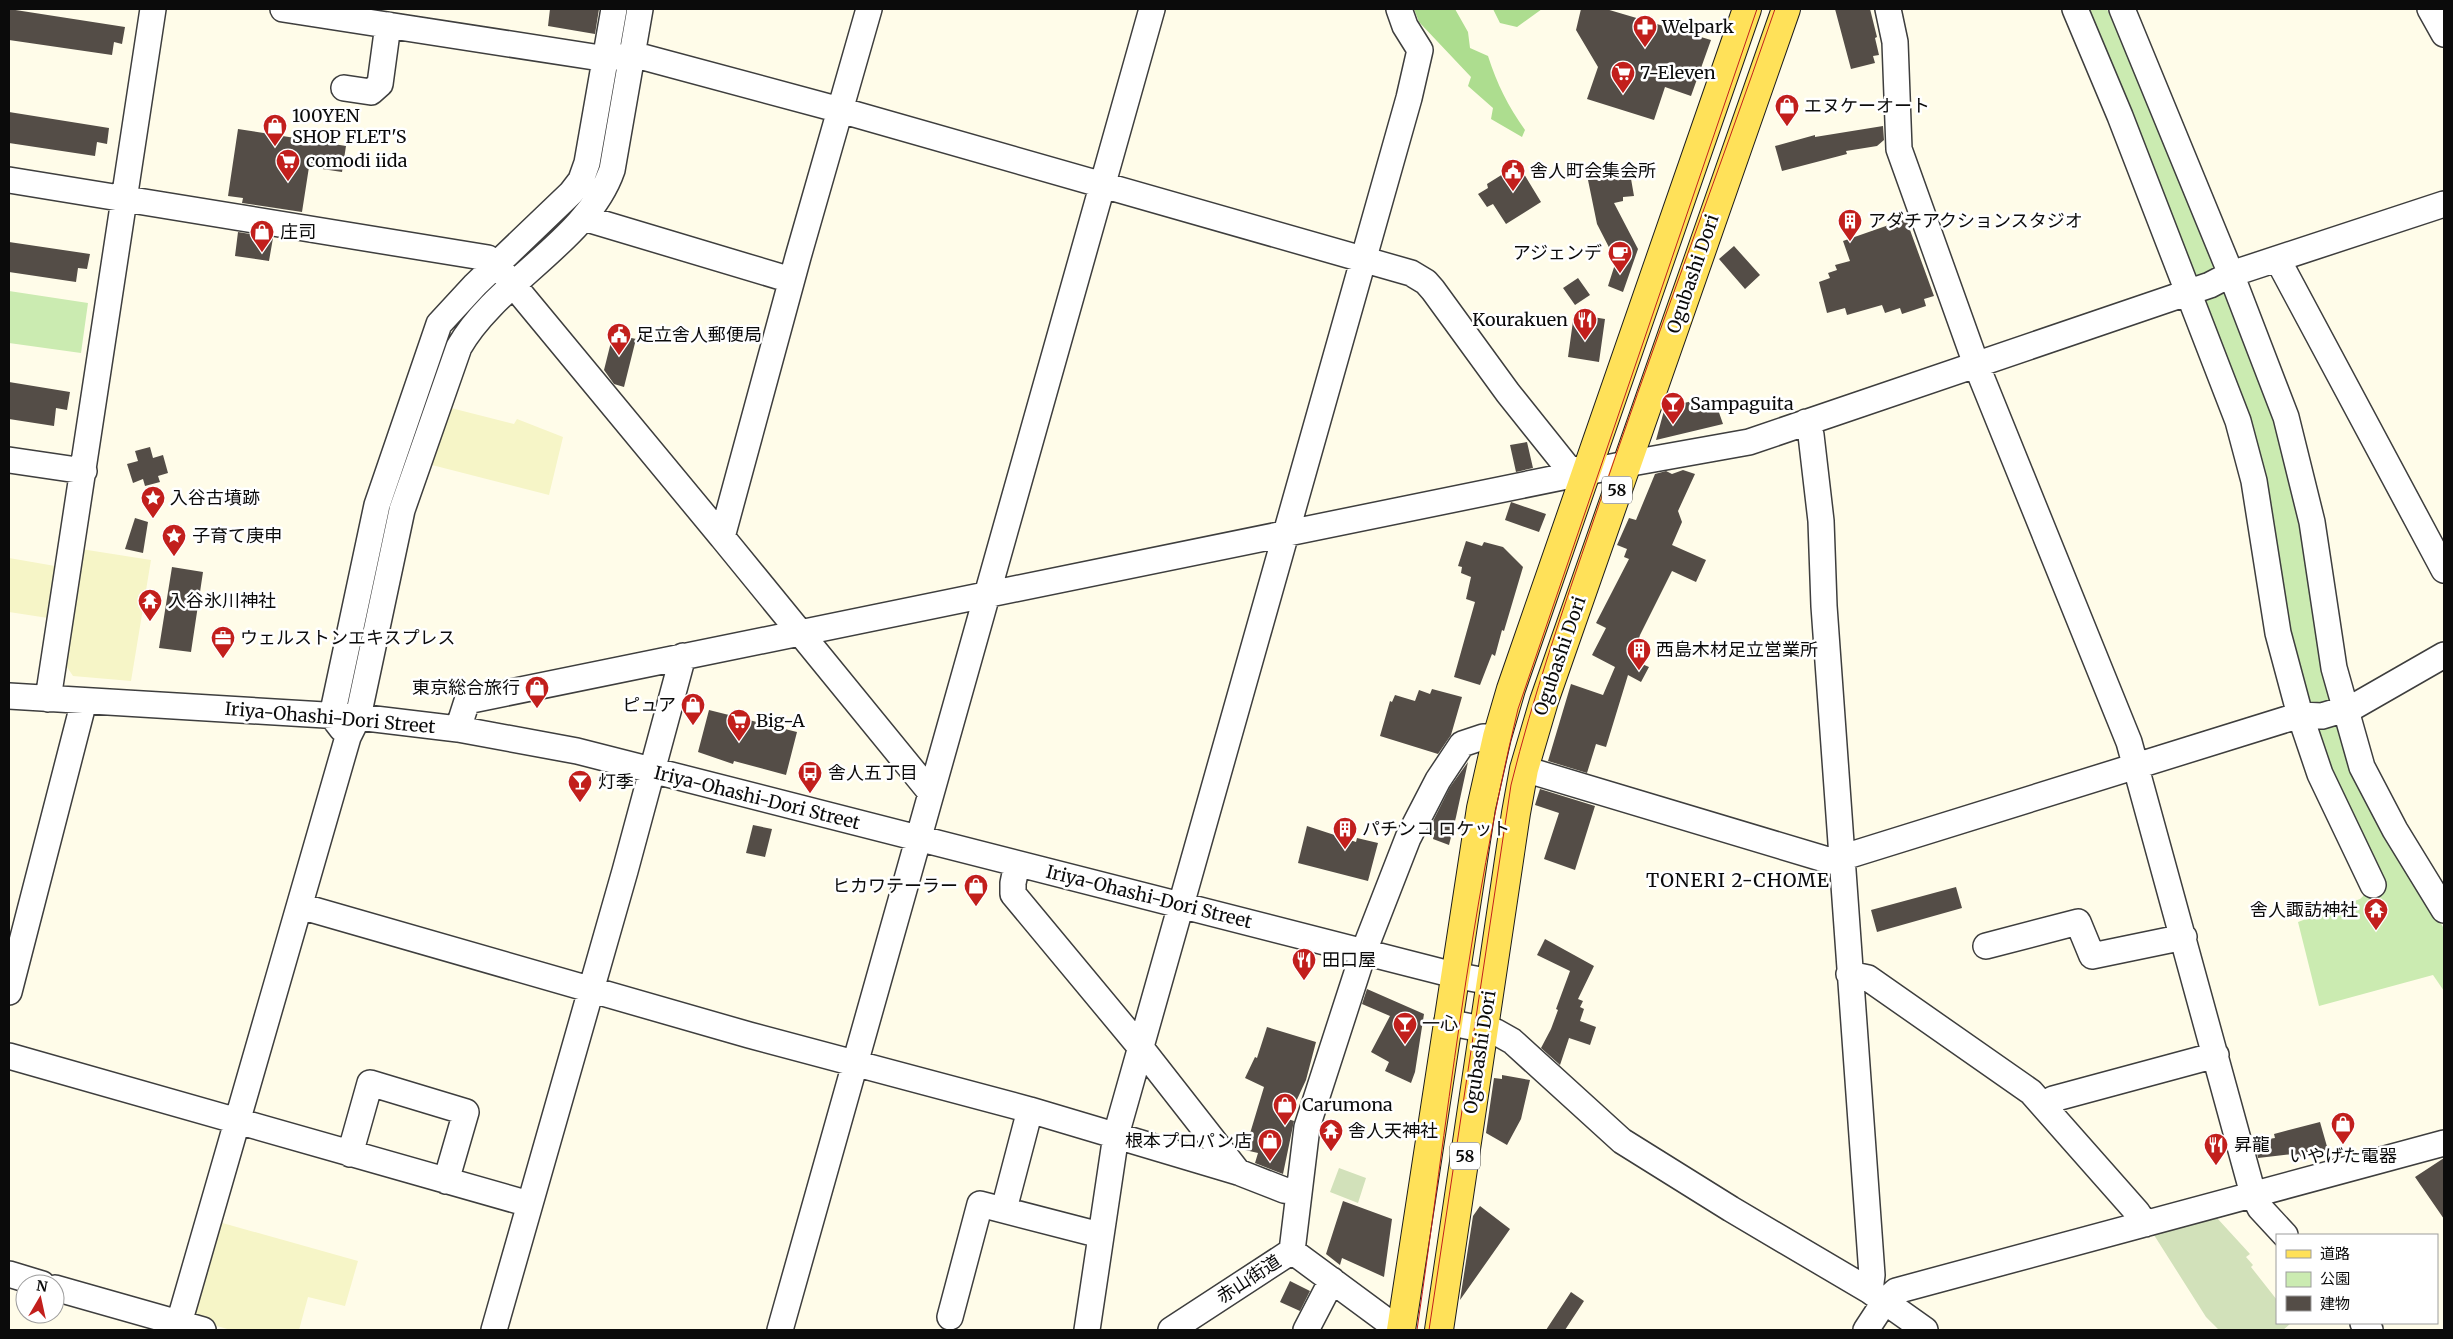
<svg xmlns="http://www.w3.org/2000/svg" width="2453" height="1339" font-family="Merriweather,'Noto Sans JP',serif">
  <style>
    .farmland { fill: #f6f5c7 }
    .green { fill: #cbebb1 }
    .forest { fill: #addd8f }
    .cemetery { fill: #d2e1ba }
    .building { fill: #544d47 }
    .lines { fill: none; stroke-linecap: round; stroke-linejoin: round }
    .minor-casing { stroke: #3e3e3e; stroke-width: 28 }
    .major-casing { stroke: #1c1c1c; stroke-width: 30 }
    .minor { stroke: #fff; stroke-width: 25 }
    .major { stroke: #ffe159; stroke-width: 28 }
    .tram { stroke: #c21f1c; stroke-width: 1 }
    .labels { text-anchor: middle; stroke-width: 5; stroke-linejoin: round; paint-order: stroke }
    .shield { fill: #fff; stroke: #545454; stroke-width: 1 }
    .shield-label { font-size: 16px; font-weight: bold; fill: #0b0b0b }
    .poi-label { font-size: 18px; fill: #0b0b0b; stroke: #fff; text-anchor: start }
    .street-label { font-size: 18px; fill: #0b0b0b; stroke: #fff }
    .neighbourhood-label { font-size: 19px; letter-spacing: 1px; fill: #0b0b0b; stroke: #fff }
  </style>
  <rect width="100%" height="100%" fill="#fffce9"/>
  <path class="farmland" d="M451 408 514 424 517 419 563 437 549 495 432 465Z
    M81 549 151 560 131 681 73 676 63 661Z
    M9 558 55 566 48 618 9 612Z
    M219 1222 358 1261 345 1306 308 1297 299 1330H231L199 1321 193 1307Z"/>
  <path class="green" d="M2085 9H2107L2225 277 2287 451 2323 651 2428 899 2444 929V991L2433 975 2319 1006 2298 922 2360 899 2375 885 2315 732 2299 678 2258 461Z
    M9 291 88 303 81 353 9 343Z"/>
  <path class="forest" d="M1414 9H1455L1468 32 1470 48 1488 56C1497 84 1508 106 1525 130L1522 137 1491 119 1493 108 1468 86 1471 77 1419 22Z
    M1493 9H1542L1517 27 1500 23Z"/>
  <path class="cemetery" d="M1339 1168 1366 1178 1358 1203 1330 1192Z
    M2217 1218 2250 1254 2246 1257 2253 1265 2251 1267 2277 1300V1323H2291L2283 1330H2219L2206 1317 2154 1235Z"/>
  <path class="building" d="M9 9 125 27 122 44 114 42 112 55 9 40Z
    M550 9H599L595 34 548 26Z
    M1581 9H1606L1711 40 1691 96 1665 87 1654 120 1587 99 1598 67 1576 30Z
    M1835 9H1870L1877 37 1875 38 1879 55 1873 56 1875 63 1851 69Z
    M9 112 109 128 107 144 97 142 95 156 9 143Z
    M1883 126 1884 140 1877 146 1846 151 1847 154 1782 171 1775 146 1815 135V137Z
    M238 129 346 146 342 172 309 167 302 212 242 203 243 198 228 196Z
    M1516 161 1541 202 1506 224 1493 204 1487 207 1478 194 1488 188 1487 184 1503 174 1502 170Z
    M1630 173 1634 196 1623 197V201L1614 203 1638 249 1623 292 1608 286 1616 261 1597 224 1588 180Z
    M1906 219 1934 296 1924 299 1926 306 1902 314 1900 308 1885 313 1882 305 1847 315 1845 308 1827 313 1819 282 1830 278 1828 273 1837 270 1835 265 1850 261 1843 241Z
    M238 232 273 238 269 261 235 256Z
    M9 242 90 254 87 269 78 268 76 282 9 272Z
    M1734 246 1760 275 1745 289 1719 259Z
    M1578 278 1590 295 1575 305 1563 288Z
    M1574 314 1605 319 1599 362 1568 357Z
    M613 334 636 339 624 387 614 384 604 370Z
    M9 382 70 392 67 410 56 408 54 426 9 419Z
    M1707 398 1715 401 1723 424 1656 440 1665 407Z
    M1527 442 1533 468 1516 472 1510 445Z
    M150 447 153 458 163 455 168 473 158 476 160 482 145 486 143 479 133 483 127 464 138 461 135 451Z
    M1683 470 1695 474 1678 511 1682 522 1672 545 1706 560 1696 582 1672 571 1640 635 1634 654 1645 659 1642 664 1649 667 1641 682 1628 675 1606 747 1596 744 1587 773 1548 761 1571 684 1603 695 1615 667 1592 655 1606 628 1596 623 1629 559 1624 557 1627 549 1617 545 1629 518 1636 520 1655 474 1666 471 1672 474Z
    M1511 502 1546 514 1539 532 1505 520Z
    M135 518 148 522 143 553 125 549Z
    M1466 541 1482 546 1484 542 1503 547 1523 567 1504 631 1502 630 1495 656 1492 654 1480 685 1454 677 1475 602 1466 599 1471 577 1461 573 1462 567 1458 566Z
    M172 567 203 572 191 652 159 648Z
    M1432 689 1462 697 1451 735 1438 754 1380 736 1390 701 1392 702 1395 695 1415 701 1419 690 1430 694Z
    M709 710 797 732 786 775 734 761 733 764 698 752Z
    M1468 762 1456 817 1449 845 1433 839 1435 831 1429 829 1450 787Z
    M1540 789 1595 806 1575 870 1544 859 1559 813 1535 805Z
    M753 825 772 829 765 857 746 853Z
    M1307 826 1356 842 1357 838 1378 843 1368 881 1298 863Z
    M1956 887 1962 908 1877 932 1871 910Z
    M1545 939 1594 966 1578 999 1583 1001 1580 1007 1584 1009 1580 1021 1596 1027 1590 1045 1569 1038 1560 1065 1541 1048 1551 1029 1558 1010 1556 1009 1570 971 1537 955Z
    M1367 989 1424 1014 1415 1072 1411 1083 1385 1071 1389 1062 1371 1052 1390 1016 1362 1004Z
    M1267 1027 1316 1042 1306 1080 1288 1119 1294 1121 1283 1174 1255 1163 1258 1153 1245 1150 1264 1087 1245 1078 1255 1057 1257 1058Z
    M1502 1075 1530 1080 1521 1119 1507 1145 1486 1133 1494 1078 1502 1079Z
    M2320 1122 2328 1150 2295 1159 2293 1154 2258 1158 2255 1141 2275 1138 2274 1134Z
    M2444 1158V1219L2415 1177Z
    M1343 1201 1392 1219 1384 1277 1342 1258 1340 1265 1326 1254Z
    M1480 1206 1510 1229 1460 1300 1473 1216Z
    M1290 1281 1310 1291 1300 1311 1280 1302Z
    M1571 1292 1584 1301 1565 1330H1546Z"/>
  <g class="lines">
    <defs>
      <path id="minor" d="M283 9 594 57H643L840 110 1411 273 1426 282 1433 290 1508 393 1568 468 1585 472
        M1888 9 1895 42 1899 149 1976 364 2129 742 2253 1194 2260 1208 2285 1235
        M2075 9 2120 116 2238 421 2254 481 2278 633 2300 715 2320 774 2373 885
        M2122 9 2231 274 2286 417 2312 522 2334 668 2362 767 2395 830 2444 910
        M2430 9 2444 34
        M344 88 371 92 380 84 388 25
        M9 180 488 258 496 264 722 537 798 257 869 9
        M584 218 791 280
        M2278 260 2444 570
        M1806 422 1811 435 1821 521 1824 606 1872 1275 1870 1291
        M9 460 84 471
        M722 537 931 793
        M9 696 358 717 458 729 577 751 1454 975 1491 982
        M48 699 153 9
        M342 729 332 716 377 505 439 324 475 285 571 193 581 180 587 163 614 9
        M458 729 467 701 1626 464 1749 442 2210 285 2231 274 2444 204
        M1524 769 1831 861 2300 715 2322 716 2355 706 2444 655
        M1017 864 1013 883V894L1141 1048 1238 1172
        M300 906 749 1035 1030 1110 1238 1172 1284 1190 1299 1192
        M1986 946 2078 922 2092 956 2184 937
        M1849 974 1868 978 2031 1092 2137 1212 2145 1224
        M9 992 84 701
        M1447 1022 1496 1032 1512 1041 1622 1141 1731 1209 1870 1291 1925 1330
        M9 1056 529 1204
        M2043 1105 2053 1099 2216 1055
        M350 1154 370 1083 466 1112 446 1181
        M1004 1209 1030 1110
        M1292 1251 1307 1127 1364 951 1408 838 1438 780 1462 744 1483 737H1497
        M9 1274 42 1284
        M55 1288 203 1330
        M950 1317 980 1204 1100 1235
        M179 1323 348 737 358 717 402 510 459 347C496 282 588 240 612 170L640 9
        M2363 1323 2370 1330
        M494 1330 625 871 683 656
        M780 1330 1152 9
        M1087 1330 1116 1135 1409 98 1420 50 1405 26 1399 9
        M1171 1330 1292 1251 1399 1330
        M1306 1330 1332 1280
        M1866 1330 1885 1301 1896 1291 2444 1143"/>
      <path id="major" d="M1401 1330 1481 808 1497 737 1511 689 1747 9
        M1439 1330 1516 813 1524 769 1544 701 1786 9"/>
    </defs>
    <use href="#minor" class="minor-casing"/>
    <use href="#major" class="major-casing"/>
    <use href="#minor" class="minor"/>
    <use href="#major" class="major"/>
    <path class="tram" d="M1417 1330C1447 1124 1469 911 1518 709L1757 9
      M1429 1330 1511 785C1533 696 1563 609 1593 522 1651 350 1716 180 1775 9"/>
  </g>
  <defs>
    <symbol id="pharmacy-pin" viewBox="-11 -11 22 30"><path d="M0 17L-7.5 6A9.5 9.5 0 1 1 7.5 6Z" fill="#c21f1c" stroke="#fff"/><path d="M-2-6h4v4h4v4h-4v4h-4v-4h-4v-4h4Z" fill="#fff"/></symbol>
    <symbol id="supermarket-pin" viewBox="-11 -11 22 30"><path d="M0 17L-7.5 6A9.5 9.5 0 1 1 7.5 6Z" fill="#c21f1c" stroke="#fff"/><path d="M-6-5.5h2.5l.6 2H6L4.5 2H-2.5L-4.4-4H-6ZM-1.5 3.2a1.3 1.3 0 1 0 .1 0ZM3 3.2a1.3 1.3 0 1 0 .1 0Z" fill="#fff"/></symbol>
    <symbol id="shop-pin" viewBox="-11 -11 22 30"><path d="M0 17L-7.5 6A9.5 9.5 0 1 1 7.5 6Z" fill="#c21f1c" stroke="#fff"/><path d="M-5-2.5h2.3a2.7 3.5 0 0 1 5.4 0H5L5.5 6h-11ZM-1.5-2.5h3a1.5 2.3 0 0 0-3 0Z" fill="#fff"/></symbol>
    <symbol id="civic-pin" viewBox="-11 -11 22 30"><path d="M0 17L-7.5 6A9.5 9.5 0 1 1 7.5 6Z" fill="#c21f1c" stroke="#fff"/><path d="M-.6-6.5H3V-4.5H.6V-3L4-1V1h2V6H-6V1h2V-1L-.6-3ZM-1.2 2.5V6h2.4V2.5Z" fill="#fff"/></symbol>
    <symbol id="building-pin" viewBox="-11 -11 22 30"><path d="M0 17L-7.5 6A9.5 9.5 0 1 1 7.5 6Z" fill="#c21f1c" stroke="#fff"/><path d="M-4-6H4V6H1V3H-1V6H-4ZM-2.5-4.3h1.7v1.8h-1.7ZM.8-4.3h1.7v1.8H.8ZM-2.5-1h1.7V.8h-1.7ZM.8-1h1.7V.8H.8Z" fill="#fff"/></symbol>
    <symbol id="cafe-pin" viewBox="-11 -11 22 30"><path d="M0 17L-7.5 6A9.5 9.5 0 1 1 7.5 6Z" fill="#c21f1c" stroke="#fff"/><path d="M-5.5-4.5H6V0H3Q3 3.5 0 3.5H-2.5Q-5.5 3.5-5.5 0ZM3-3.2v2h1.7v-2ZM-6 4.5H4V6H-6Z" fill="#fff"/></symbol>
    <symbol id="restaurant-pin" viewBox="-11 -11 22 30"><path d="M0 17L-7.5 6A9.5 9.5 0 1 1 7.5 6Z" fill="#c21f1c" stroke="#fff"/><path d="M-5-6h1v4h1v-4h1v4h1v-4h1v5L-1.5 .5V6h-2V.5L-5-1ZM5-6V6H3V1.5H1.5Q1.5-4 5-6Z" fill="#fff"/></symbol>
    <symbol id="bar-pin" viewBox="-11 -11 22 30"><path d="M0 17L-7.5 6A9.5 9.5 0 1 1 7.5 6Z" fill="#c21f1c" stroke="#fff"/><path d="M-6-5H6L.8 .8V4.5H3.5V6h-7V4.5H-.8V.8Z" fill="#fff"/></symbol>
    <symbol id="sight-pin" viewBox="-11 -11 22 30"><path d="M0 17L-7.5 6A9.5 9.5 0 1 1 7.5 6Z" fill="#c21f1c" stroke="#fff"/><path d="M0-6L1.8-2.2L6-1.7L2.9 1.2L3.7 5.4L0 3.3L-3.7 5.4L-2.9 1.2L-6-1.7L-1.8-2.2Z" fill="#fff"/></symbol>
    <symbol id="temple-pin" viewBox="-11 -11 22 30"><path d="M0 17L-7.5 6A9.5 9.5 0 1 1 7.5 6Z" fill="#c21f1c" stroke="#fff"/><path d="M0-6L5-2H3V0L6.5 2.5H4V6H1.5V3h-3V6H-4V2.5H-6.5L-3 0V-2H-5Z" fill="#fff"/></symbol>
    <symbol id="office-pin" viewBox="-11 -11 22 30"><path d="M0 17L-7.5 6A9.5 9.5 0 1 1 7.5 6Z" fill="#c21f1c" stroke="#fff"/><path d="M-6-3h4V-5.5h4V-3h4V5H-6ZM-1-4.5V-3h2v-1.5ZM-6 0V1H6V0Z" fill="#fff"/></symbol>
    <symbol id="bus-pin" viewBox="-11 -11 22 30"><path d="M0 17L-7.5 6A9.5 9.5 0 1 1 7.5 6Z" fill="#c21f1c" stroke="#fff"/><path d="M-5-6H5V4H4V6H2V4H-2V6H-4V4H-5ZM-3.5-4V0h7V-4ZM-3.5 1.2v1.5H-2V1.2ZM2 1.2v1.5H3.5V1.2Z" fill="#fff"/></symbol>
  </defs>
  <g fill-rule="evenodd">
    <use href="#pharmacy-pin" x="1631" y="13" width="28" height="38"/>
    <use href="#supermarket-pin" x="1609" y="59" width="28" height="38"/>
    <use href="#shop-pin" x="1773" y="92" width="28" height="38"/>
    <use href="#shop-pin" x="261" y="112" width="28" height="38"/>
    <use href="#supermarket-pin" x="274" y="147" width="28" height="38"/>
    <use href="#civic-pin" x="1499" y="157" width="28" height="38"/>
    <use href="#building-pin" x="1836" y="207" width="28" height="38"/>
    <use href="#shop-pin" x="248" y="218" width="28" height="38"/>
    <use href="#cafe-pin" x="1606" y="239" width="28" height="38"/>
    <use href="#restaurant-pin" x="1571" y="306" width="28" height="38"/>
    <use href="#civic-pin" x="605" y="321" width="28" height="38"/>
    <use href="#bar-pin" x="1659" y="390" width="28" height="38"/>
    <use href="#sight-pin" x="139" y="484" width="28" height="38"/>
    <use href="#sight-pin" x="160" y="522" width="28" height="38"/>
    <use href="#temple-pin" x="136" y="587" width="28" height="38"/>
    <use href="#office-pin" x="209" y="624" width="28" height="38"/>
    <use href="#building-pin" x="1625" y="636" width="28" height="38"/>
    <use href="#shop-pin" x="523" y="674" width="28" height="38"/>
    <use href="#shop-pin" x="679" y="691" width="28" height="38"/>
    <use href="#supermarket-pin" x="725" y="707" width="28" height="38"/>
    <use href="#bus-pin" x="796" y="759" width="28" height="38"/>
    <use href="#bar-pin" x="566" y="768" width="28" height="38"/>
    <use href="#building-pin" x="1331" y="815" width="28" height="38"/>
    <use href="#shop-pin" x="962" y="872" width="28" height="38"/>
    <use href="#temple-pin" x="2362" y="896" width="28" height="38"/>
    <use href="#restaurant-pin" x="1290" y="946" width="28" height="38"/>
    <use href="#bar-pin" x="1391" y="1010" width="28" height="38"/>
    <use href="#shop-pin" x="1271" y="1091" width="28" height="38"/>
    <use href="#shop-pin" x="2329" y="1110" width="28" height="38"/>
    <use href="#temple-pin" x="1317" y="1117" width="28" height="38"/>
    <use href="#shop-pin" x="1256" y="1127" width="28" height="38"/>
    <use href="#restaurant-pin" x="2202" y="1131" width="28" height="38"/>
  </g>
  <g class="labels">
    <g class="shield">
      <rect x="1602" y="476.5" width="30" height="27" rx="4"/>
      <rect x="1450" y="1142.5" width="30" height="27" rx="4"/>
    </g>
    <g class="shield-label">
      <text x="1617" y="496">58</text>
      <text x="1465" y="1162">58</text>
    </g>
    <g class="poi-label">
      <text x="1662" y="33">Welpark</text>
      <text x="1640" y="79">7-Eleven</text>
      <text x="1804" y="112">エヌケーオート</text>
      <text x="292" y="122">100YEN<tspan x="292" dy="21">SHOP FLET'S</tspan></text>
      <text x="306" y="167">comodi iida</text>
      <text x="1530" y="177">舎人町会集会所</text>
      <text x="1868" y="227">アダチアクションスタジオ</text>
      <text x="280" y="238">庄司</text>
      <text x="1602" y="259" text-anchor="end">アジェンデ</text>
      <text x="1568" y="326" text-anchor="end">Kourakuen</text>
      <text x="636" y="341">足立舎人郵便局</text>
      <text x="1690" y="410">Sampaguita</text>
      <text x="170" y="504">入谷古墳跡</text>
      <text x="192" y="542">子育て庚申</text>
      <text x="168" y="607">入谷氷川神社</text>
      <text x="240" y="644">ウェルストンエキスプレス</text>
      <text x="1656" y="656">西島木材足立営業所</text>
      <text x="520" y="694" text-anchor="end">東京総合旅行</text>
      <text x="676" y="711" text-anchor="end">ピュア</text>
      <text x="756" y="727">Big-A</text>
      <text x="828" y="779">舎人五丁目</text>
      <text x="598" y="788">灯季</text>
      <text x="1362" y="835">パチンコ ロケット</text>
      <text x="958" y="892" text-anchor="end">ヒカワテーラー</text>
      <text x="2358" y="916" text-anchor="end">舎人諏訪神社</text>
      <text x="1322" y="966">田口屋</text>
      <text x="1422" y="1030">一心</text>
      <text x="1302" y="1111">Carumona</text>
      <text x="1348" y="1137">舎人天神社</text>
      <text x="1252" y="1147" text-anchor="end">根本プロパン店</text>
      <text x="2234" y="1151">昇龍</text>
      <text x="2343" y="1162" text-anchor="middle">いやげた電器</text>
    </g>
    <g class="street-label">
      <text transform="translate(1693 274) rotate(-71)" y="6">Ogubashi Dori</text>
      <text transform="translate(1560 656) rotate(-71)" y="6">Ogubashi Dori</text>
      <text transform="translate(330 718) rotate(5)" y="6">Iriya-Ohashi-Dori Street</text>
      <text transform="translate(757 798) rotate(14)" y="6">Iriya-Ohashi-Dori Street</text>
      <text transform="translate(1149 897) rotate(14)" y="6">Iriya-Ohashi-Dori Street</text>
      <text transform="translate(1480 1052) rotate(-81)" y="6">Ogubashi Dori</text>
      <text transform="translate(1249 1279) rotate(-33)" y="6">赤山街道</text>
    </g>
    <g class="neighbourhood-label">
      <text x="1738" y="887">TONERI 2-CHOME</text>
    </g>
  </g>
  <rect width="2453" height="1339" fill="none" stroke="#0b0b0b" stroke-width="20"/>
  <rect x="2276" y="1234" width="162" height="90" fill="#ffffff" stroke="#9d9d9d"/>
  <rect x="2286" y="1250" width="25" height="8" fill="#ffe159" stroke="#9d9d9d"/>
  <text x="2320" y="1259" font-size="15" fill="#0b0b0b">道路</text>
  <rect x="2286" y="1272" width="25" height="15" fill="#cbebb1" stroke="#9d9d9d"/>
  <text x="2320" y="1284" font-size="15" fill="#0b0b0b">公園</text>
  <rect x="2286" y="1296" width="25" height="15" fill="#544d47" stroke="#9d9d9d"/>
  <text x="2320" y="1309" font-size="15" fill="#0b0b0b">建物</text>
  <g transform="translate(40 1299) rotate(9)"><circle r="24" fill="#ffffff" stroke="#9d9d9d"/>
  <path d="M0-4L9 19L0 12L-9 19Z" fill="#c21f1c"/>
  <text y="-8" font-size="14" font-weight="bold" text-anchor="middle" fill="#0b0b0b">N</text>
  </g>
</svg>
